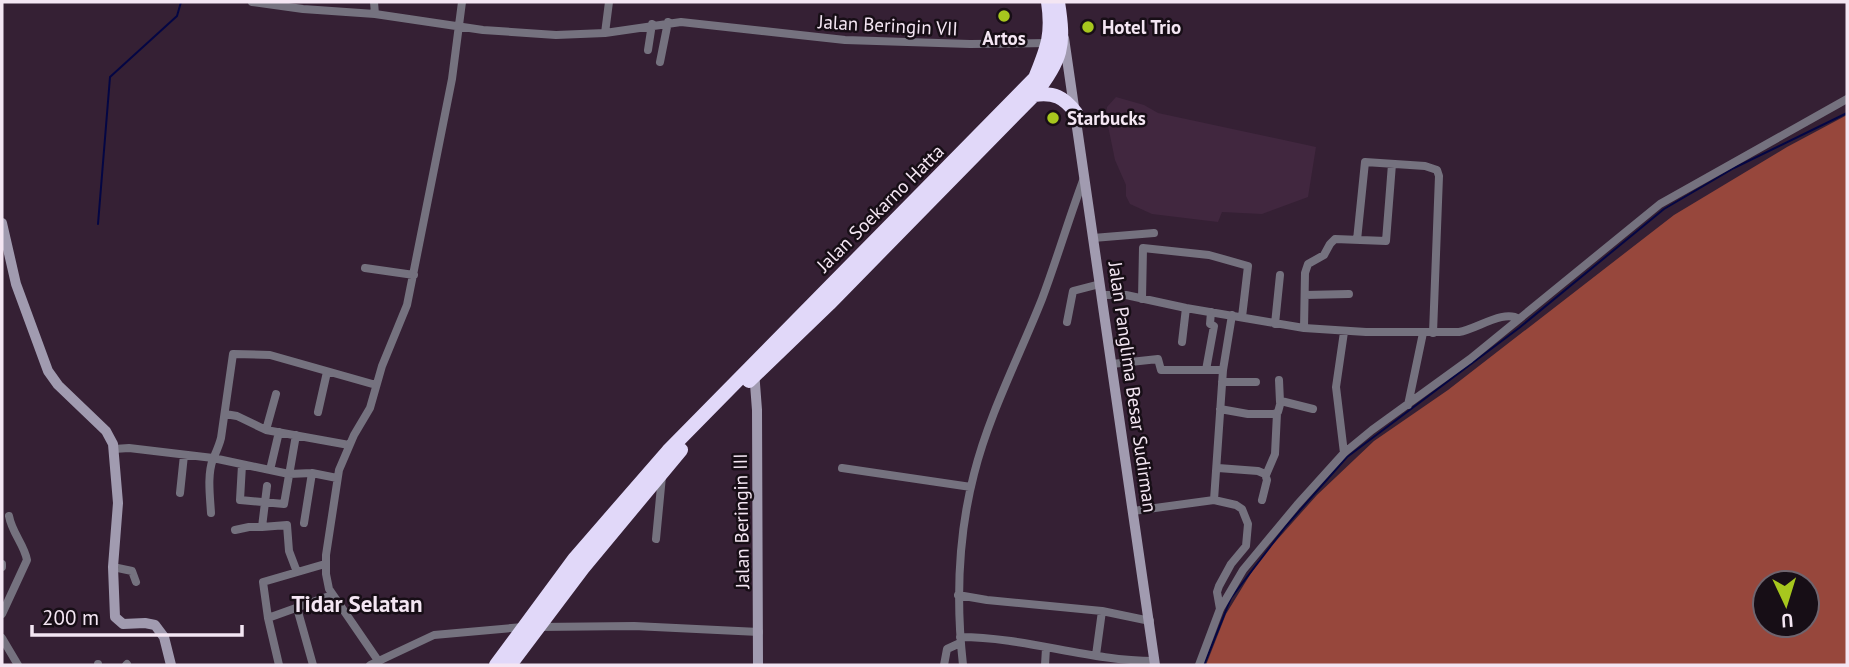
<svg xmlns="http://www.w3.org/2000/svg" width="1849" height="667" font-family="'PT Sans',sans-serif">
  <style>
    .built { fill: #41273f }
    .forest { fill: #97473c; fill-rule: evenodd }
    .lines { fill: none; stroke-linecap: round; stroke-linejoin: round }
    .stream { stroke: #040644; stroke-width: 2 }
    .street { stroke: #75727f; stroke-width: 8 }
    .secondary { stroke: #a19bb0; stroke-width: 10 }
    .highway { stroke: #e1d8f9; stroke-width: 14 }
    .poi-dot { fill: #a7c71e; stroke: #170e16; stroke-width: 2.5 }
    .labels { text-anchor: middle; stroke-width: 5; stroke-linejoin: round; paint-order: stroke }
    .street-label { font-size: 19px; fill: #f4e6f3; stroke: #170e16 }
    .poi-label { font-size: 19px; font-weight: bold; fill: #f4e6f3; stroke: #170e16; text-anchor: start }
    .quarter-label { font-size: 23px; font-weight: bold; fill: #f4e6f3; stroke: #170e16 }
  </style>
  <rect width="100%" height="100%" fill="#352034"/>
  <path class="built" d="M1116 97 1144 105 1158 113 1316 147 1308 197 1262 214 1222 212 1218 222 1152 214 1130 204 1126 196V185L1115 160 1106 116 1107 107Z"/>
  <path class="forest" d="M1847 115V665H1206L1226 614 1259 560 1317 495 1374 441 1448 390 1674 215 1787 147ZM1765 583H1807V625H1765Z"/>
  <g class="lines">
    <path class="stream" d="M98 224 110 77 177 16 181 2
      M1204 665 1231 598 1286 526 1347 457 1519 328 1664 209 1734 168 1847 113"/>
    <path class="street" d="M252 2 303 9 375 14 483 30 556 35 605 33 681 22 845 40 970 44 1048 43
      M374 2 375 14
      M605 33 609 2
      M648 50 652 24
      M660 62 668 22
      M1093 238 1154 233
      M1357 240 1365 162 1425 166 1437 170 1439 176 1433 333
      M365 268 414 275
      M1102 295H1126L1186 308 1304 328 1366 332H1459C1477 329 1504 309 1519 319
      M1305 295 1349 294
      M1142 299 1143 248 1209 255 1248 266 1242 317
      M1067 322 1073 291 1100 284
      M1275 324 1280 275
      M1304 328 1305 273 1308 264 1324 255 1330 244 1335 239 1386 241 1392 164
      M1344 332 1336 387 1344 453
      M1182 342 1186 308
      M1112 364 1158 359 1161 370H1223
      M1206 370 1214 326 1210 324 1211 312
      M1279 380 1280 402
      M1222 382H1256
      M1408 405 1423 333
      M1220 409 1248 414H1274L1278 412 1281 401 1313 409
      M318 412 327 372
      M225 414 237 416 266 430 349 445
      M266 430 276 394
      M114 449 129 448 213 458 289 474 312 473 337 478
      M242 465 240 500 284 504 296 435
      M842 468 971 487
      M1218 468 1258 471 1265 474 1267 480 1262 500
      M270 470 279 432
      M1266 475 1275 454 1277 413
      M267 486 262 527 287 525 289 551 297 572
      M180 493 184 455
      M1214 500 1223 370 1232 315
      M1133 511 1214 500 1236 505 1242 509 1248 524 1246 546 1231 564 1219 586 1217 592 1220 609
      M211 513C210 496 207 475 213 459 216 452 219 446 221 438L233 354 270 355 376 385
      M304 523 312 473
      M235 530 249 527H262
      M656 539 662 476
      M2 567V564
      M113 567 132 571 136 582
      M958 595 987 600 1102 611
      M297 608 313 665
      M2 614 27 560C24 544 12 533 9 516
      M268 618 263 582 325 564
      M538 627 634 626 759 632
      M960 637C1025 637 1089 661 1154 661
      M2 638 18 665
      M1096 655 1102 611 1150 621
      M379 662 329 589 326 574V555L339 470 354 435 370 408 382 366 407 305 452 79 462 2
      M98 664V665
      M126 665 127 664
      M279 665 268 618 332 595
      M370 665 434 635 523 627
      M944 665 947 649 960 643
      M963 665C956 602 958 536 974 474 989 414 1019 357 1042 299 1057 259 1069 218 1084 178
      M1045 665 1046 648
      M1199 665 1220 609 1243 570 1297 505 1344 453 1372 430 1470 359 1660 204 1847 99"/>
    <path class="secondary" d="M1064 38 1155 665
      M2 223 16 284 48 371 58 385 106 431 113 444 118 503 113 567 115 617 123 624 145 623 155 625 164 637 171 665
      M754 371 757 410 758 665"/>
    <path class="highway" d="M1034 95C1054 92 1064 97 1076 113
      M749 381 829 304 1034 95C1062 60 1065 46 1058 2
      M496 665 575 558 668 451 1035 78C1047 48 1053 35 1048 2
      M510 665 583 568 681 450"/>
  </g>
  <g class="poi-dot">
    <circle cx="1004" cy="16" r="7"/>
    <circle cx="1088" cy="27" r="7"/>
    <circle cx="1053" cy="118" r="7"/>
  </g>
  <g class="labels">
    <g class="street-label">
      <text transform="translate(888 25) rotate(3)" y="7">Jalan Beringin VII</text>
      <text transform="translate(880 208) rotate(-45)" y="7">Jalan Soekarno Hatta</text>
      <text transform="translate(1133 387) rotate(82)" y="7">Jalan Panglima Besar Sudirman</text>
      <text transform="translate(741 521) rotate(-91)" y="7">Jalan Beringin III</text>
    </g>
    <g class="poi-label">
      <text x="1102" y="34">Hotel Trio</text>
      <text x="1004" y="45" text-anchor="middle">Artos</text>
      <text x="1067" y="125">Starbucks</text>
    </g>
    <g class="quarter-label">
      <text x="357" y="612">Tidar Selatan</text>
    </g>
  </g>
  <rect width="1849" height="667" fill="none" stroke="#f4e6f3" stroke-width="7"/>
  <g transform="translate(1786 604) rotate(176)"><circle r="33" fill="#170e16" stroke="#6f646e" stroke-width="2"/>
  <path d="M0-5L12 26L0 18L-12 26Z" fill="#a7c71e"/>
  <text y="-10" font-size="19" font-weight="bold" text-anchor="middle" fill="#f4e6f3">U</text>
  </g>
  <path d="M32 625v10h210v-10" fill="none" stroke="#f4e6f3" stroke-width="3.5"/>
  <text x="42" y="625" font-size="21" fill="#f4e6f3" stroke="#170e16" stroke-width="5" paint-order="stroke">200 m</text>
</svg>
